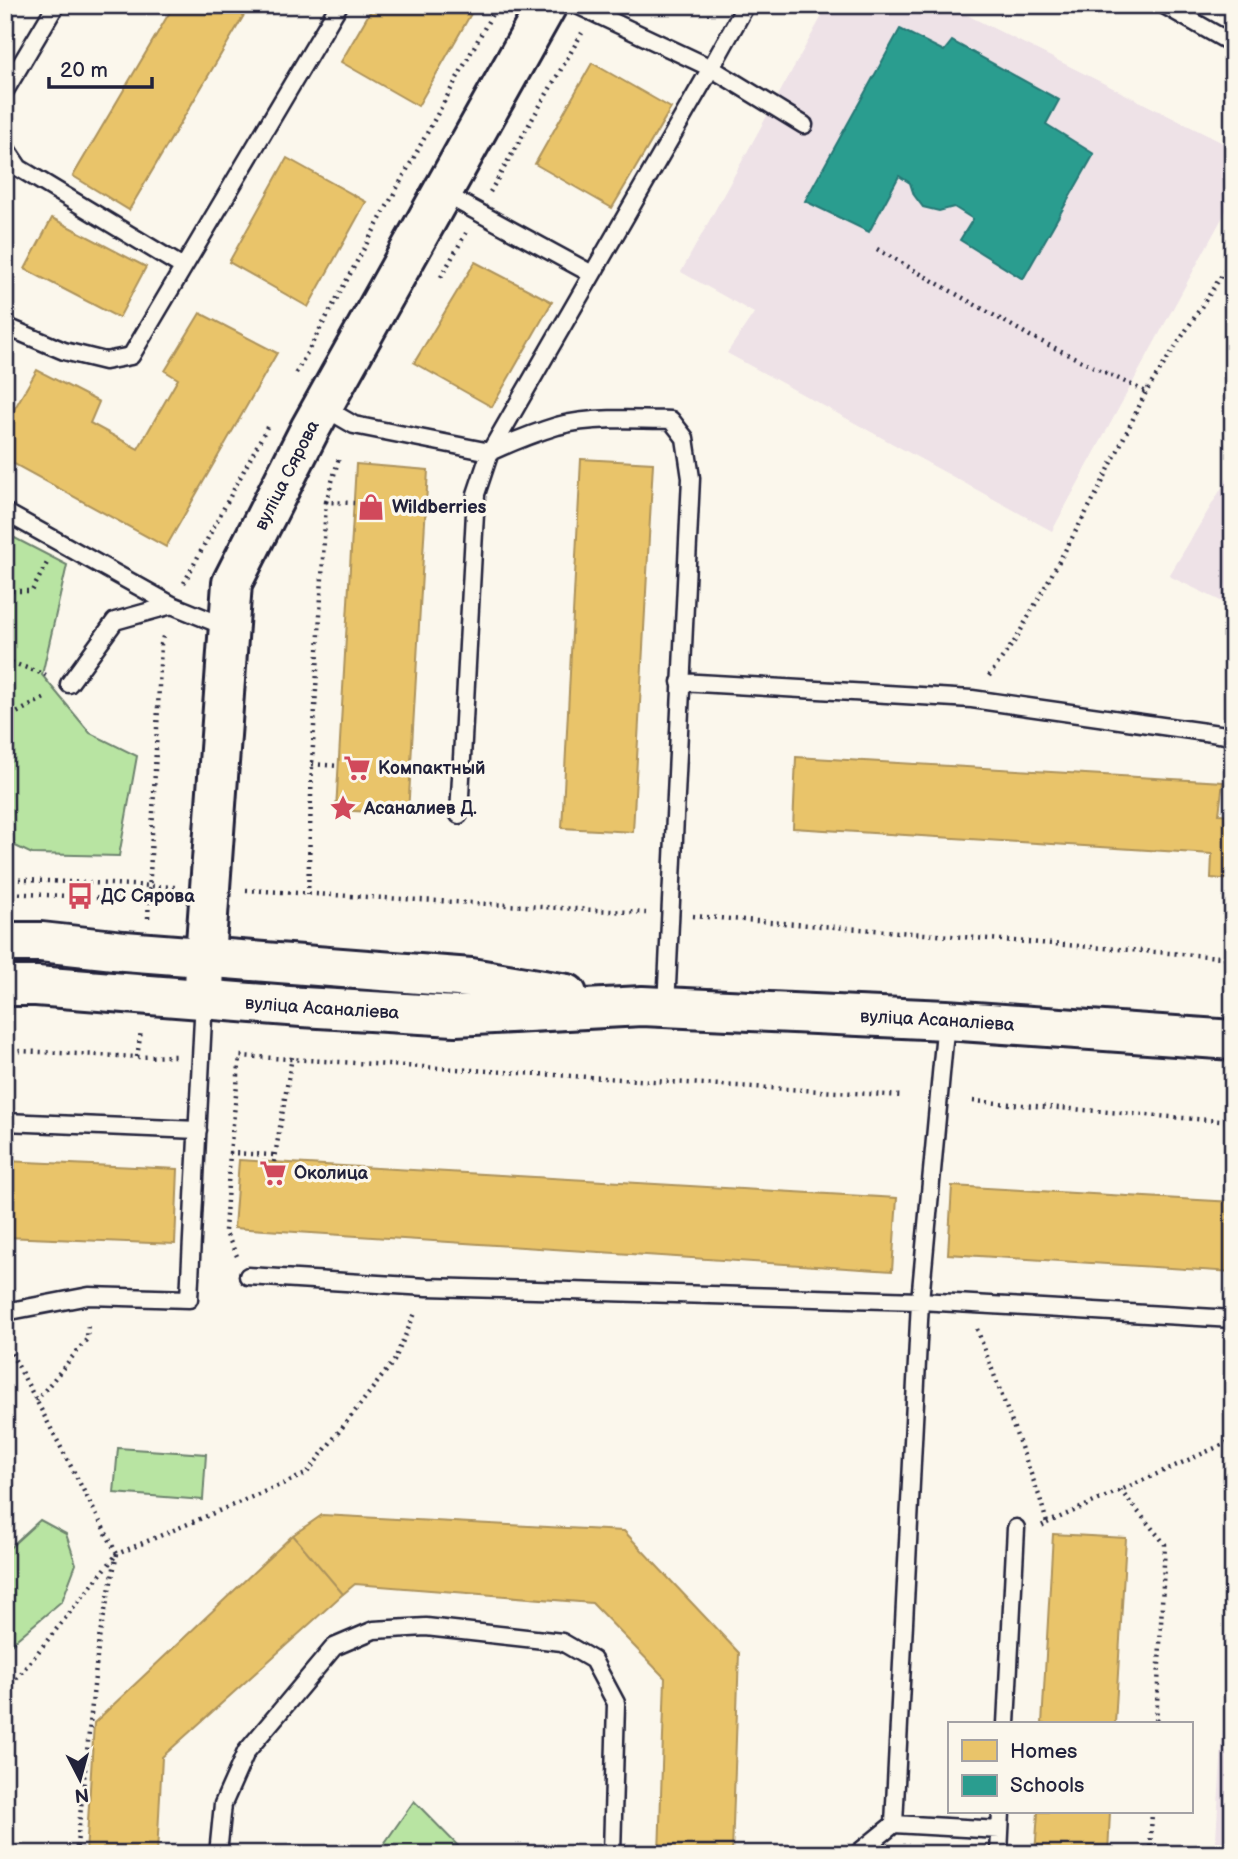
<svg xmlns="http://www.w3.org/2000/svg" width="1238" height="1859" font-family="'Balsamiq Sans',sans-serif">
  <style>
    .built { fill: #eee2e7 }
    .green { fill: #b8e4a2; stroke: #6d836e; stroke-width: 2 }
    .homes { fill: #e9c46a; stroke: #ad935c; stroke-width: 2 }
    .schools { fill: #2a9d8f; stroke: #287876; stroke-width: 2 }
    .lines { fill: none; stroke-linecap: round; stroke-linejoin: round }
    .lane-casing { stroke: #22223b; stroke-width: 21 }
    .secondary-casing { stroke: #22223b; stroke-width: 44 }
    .path { stroke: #22223b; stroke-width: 4.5; stroke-dasharray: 2 5; stroke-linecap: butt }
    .lane { stroke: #fbf7ec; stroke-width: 16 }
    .secondary { stroke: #fbf7ec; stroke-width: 38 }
    .labels { text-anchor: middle; stroke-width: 7; stroke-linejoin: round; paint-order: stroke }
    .street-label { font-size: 18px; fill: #22223b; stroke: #fbf7ec }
    .poi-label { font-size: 18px; font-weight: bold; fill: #22223b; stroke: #fbf7ec; text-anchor: start }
  </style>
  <rect width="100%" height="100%" fill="#fbf7ec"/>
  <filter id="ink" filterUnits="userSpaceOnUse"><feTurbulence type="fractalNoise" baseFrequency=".0143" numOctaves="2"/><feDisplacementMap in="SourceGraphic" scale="14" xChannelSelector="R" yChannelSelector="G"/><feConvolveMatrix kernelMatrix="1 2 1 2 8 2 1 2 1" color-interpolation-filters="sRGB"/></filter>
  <g filter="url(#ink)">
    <path class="built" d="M828 5H947L1233 148V198L1052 531 727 353 754 313 681 272Z
      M1233 469V607L1169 576Z
      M1233 1571V1854H1215Z"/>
    <path class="green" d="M5 533 67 565 42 675 90 733 137 756 119 856 32 854 5 841Z
      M118 1448 206 1454 203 1500 114 1493Z
      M40 1520 66 1534 76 1564 62 1601 5 1649V1552Z
      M414 1801 466 1854H377Z"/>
    <path class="homes" d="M174 5H250L129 210 73 176Z
      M374 5H476L418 106 341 62Z
      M592 63 671 108 612 208 535 164Z
      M287 158 366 202 308 307 229 262Z
      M52 218 146 267 119 318 25 269Z
      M475 262 552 302 492 407 414 363Z
      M200 313 277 353 166 547 5 459V425L37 370 99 402 90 423 138 449 178 379 165 371Z
      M581 459 653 463 633 832 562 828Z
      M356 464 428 470 408 814 336 810Z
      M796 757 1223 782 1219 814 1233 815V880L1211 878 1212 854 793 828Z
      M239 1160 897 1198 892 1271 234 1228Z
      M5 1161 178 1169 175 1244 5 1237Z
      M952 1186 1233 1202V1272L948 1254Z
      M322 1515 624 1531 739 1653 732 1854H659L665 1678 592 1603 355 1584 343 1594 293 1535Z
      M1053 1534 1126 1538 1115 1724H1042Z
      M293 1535 343 1594 162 1757 157 1854H86L94 1723Z
      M1038 1812H1110L1108 1854H1035Z"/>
    <path class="schools" d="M900 29 944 51 952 41 1059 100 1046 124 1094 154 1023 279 960 240 973 219 954 207 939 211 923 207 914 195 910 183 899 176 869 232 805 201Z"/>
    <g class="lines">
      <defs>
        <path id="lane" d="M577 5 711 68 746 5
          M1164 5 1233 44
          M5 91 56 5
          M5 147 19 168 183 267
          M443 193 592 274
          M5 326 64 351 105 361 131 356 339 5
          M323 407 354 425 490 452 711 68 804 125
          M5 512 172 605 229 628
          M680 682 972 699 1233 736
          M69 684 115 621 172 605
          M459 815 476 494 490 452C512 442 534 433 557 426 590 417 636 419 671 420L685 438 691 478 666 1007
          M5 1122 198 1130
          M248 1276 427 1287 920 1301 1233 1319
          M5 1312 89 1296 189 1299 204 998
          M1006 1724 1016 1528
          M894 1824 920 1301 946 1020
          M218 1854 223 1804 246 1752 334 1647 374 1630 426 1627 562 1642 593 1660 616 1703 612 1854
          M857 1854 894 1824 1000 1830
          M999 1854 1001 1812"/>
        <g id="secondary">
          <path d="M5 942H41L124 951 471 978 567 994"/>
          <path id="s1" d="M5 986H36L302 1007 455 1016 642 1006 946 1020 1233 1040"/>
          <path id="s2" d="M204 998 205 957 232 583 310 429 547 5"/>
        </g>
      </defs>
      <use href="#lane" class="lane-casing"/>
      <use href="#secondary" class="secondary-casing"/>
      <path class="path" d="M490 192 582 33
        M877 249 1030 336 1146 392 1233 258
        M441 277 466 233
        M296 373 497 5
        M326 502 339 458
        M184 583 267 427
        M5 591H32L47 563
        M5 660 46 675
        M989 676 1016 639 1098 491 1146 392
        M5 719 48 696
        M312 764 339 766
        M5 879 175 887
        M246 890 646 913
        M5 893 149 900
        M308 895 312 764 326 502 354 503
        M693 916 1233 958
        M148 918 161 644 164 633
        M5 1054 20 1051 137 1057 176 1056
        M137 1057 141 1031
        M973 1101 1233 1122
        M230 1153 240 1056 903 1096
        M274 1162 292 1057
        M237 1256 225 1231 230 1153 274 1155
        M977 1329 1040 1498 1047 1523 1039 1527
        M5 1341 117 1554 5 1693
        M36 1401 87 1339 88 1322
        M1120 1490 1165 1544 1156 1724
        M1047 1523 1233 1440
        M76 1854 99 1639 117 1554 306 1474 394 1361 416 1311
        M1150 1854 1152 1812"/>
      <use href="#lane" class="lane"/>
      <use href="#secondary" class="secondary"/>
    </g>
  </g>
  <defs>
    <symbol id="shop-bare" viewBox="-9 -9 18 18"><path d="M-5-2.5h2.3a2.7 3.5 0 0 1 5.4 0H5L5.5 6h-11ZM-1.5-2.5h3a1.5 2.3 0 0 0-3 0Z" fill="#d1495b" stroke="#fbf7ec" stroke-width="2.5" paint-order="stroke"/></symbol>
    <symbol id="supermarket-bare" viewBox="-9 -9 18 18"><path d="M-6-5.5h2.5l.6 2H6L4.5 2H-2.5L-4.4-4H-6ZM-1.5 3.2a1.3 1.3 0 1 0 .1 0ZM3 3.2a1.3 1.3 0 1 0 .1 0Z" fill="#d1495b" stroke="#fbf7ec" stroke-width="2.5" paint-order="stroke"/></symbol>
    <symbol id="sight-bare" viewBox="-9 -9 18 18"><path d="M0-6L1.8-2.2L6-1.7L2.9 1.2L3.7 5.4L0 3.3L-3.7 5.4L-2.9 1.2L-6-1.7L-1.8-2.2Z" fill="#d1495b" stroke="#fbf7ec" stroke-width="2.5" paint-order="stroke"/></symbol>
    <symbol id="bus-bare" viewBox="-9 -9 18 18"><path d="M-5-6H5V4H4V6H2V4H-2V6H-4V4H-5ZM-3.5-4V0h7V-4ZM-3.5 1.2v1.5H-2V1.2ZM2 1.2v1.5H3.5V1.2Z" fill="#d1495b" stroke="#fbf7ec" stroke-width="2.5" paint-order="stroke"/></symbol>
  </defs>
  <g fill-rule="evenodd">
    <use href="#shop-bare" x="352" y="488" width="38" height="38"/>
    <use href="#supermarket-bare" x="338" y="749" width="38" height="38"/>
    <use href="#sight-bare" x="324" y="789" width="38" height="38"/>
    <use href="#bus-bare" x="61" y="877" width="38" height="38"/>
    <use href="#supermarket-bare" x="254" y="1154" width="38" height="38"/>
  </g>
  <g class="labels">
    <g class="street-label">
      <text dy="6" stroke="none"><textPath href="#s2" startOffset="537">вуліца Сярова</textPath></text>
      <text dy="6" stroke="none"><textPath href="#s1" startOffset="318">вуліца Асаналіева</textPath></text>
      <text dy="6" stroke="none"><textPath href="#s1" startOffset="934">вуліца Асаналіева</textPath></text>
    </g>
    <g class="poi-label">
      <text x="392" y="513">Wildberries</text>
      <text x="378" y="774">Компактный</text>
      <text x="364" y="814">Асаналиев Д.</text>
      <text x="101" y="902">ДС Сярова</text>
      <text x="294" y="1179">Околица</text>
    </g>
  </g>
  <rect width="1238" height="1859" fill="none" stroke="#fbf7ec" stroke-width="28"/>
  <rect x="14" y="14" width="1210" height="1831" fill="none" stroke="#22223b" stroke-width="2.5" filter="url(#ink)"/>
  <rect x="948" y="1722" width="245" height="91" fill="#fbf7ec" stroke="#a4a2a5" stroke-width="2"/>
  <rect x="962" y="1740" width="35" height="21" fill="#e9c46a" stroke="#a4a2a5" stroke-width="2"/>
  <text x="1010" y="1758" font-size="21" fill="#22223b">Homes</text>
  <rect x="962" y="1775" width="35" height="21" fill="#2a9d8f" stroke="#a4a2a5" stroke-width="2"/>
  <text x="1010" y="1792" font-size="21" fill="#22223b">Schools</text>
  <g transform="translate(80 1779) rotate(174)" stroke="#fbf7ec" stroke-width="5" paint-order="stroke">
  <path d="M0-5L12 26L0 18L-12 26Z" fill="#22223b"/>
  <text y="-10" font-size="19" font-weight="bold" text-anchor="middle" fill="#22223b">N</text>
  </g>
  <path d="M49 77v10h103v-10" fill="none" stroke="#22223b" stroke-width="3.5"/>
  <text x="60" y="77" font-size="21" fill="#22223b" stroke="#fbf7ec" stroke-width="5" paint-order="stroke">20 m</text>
</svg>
